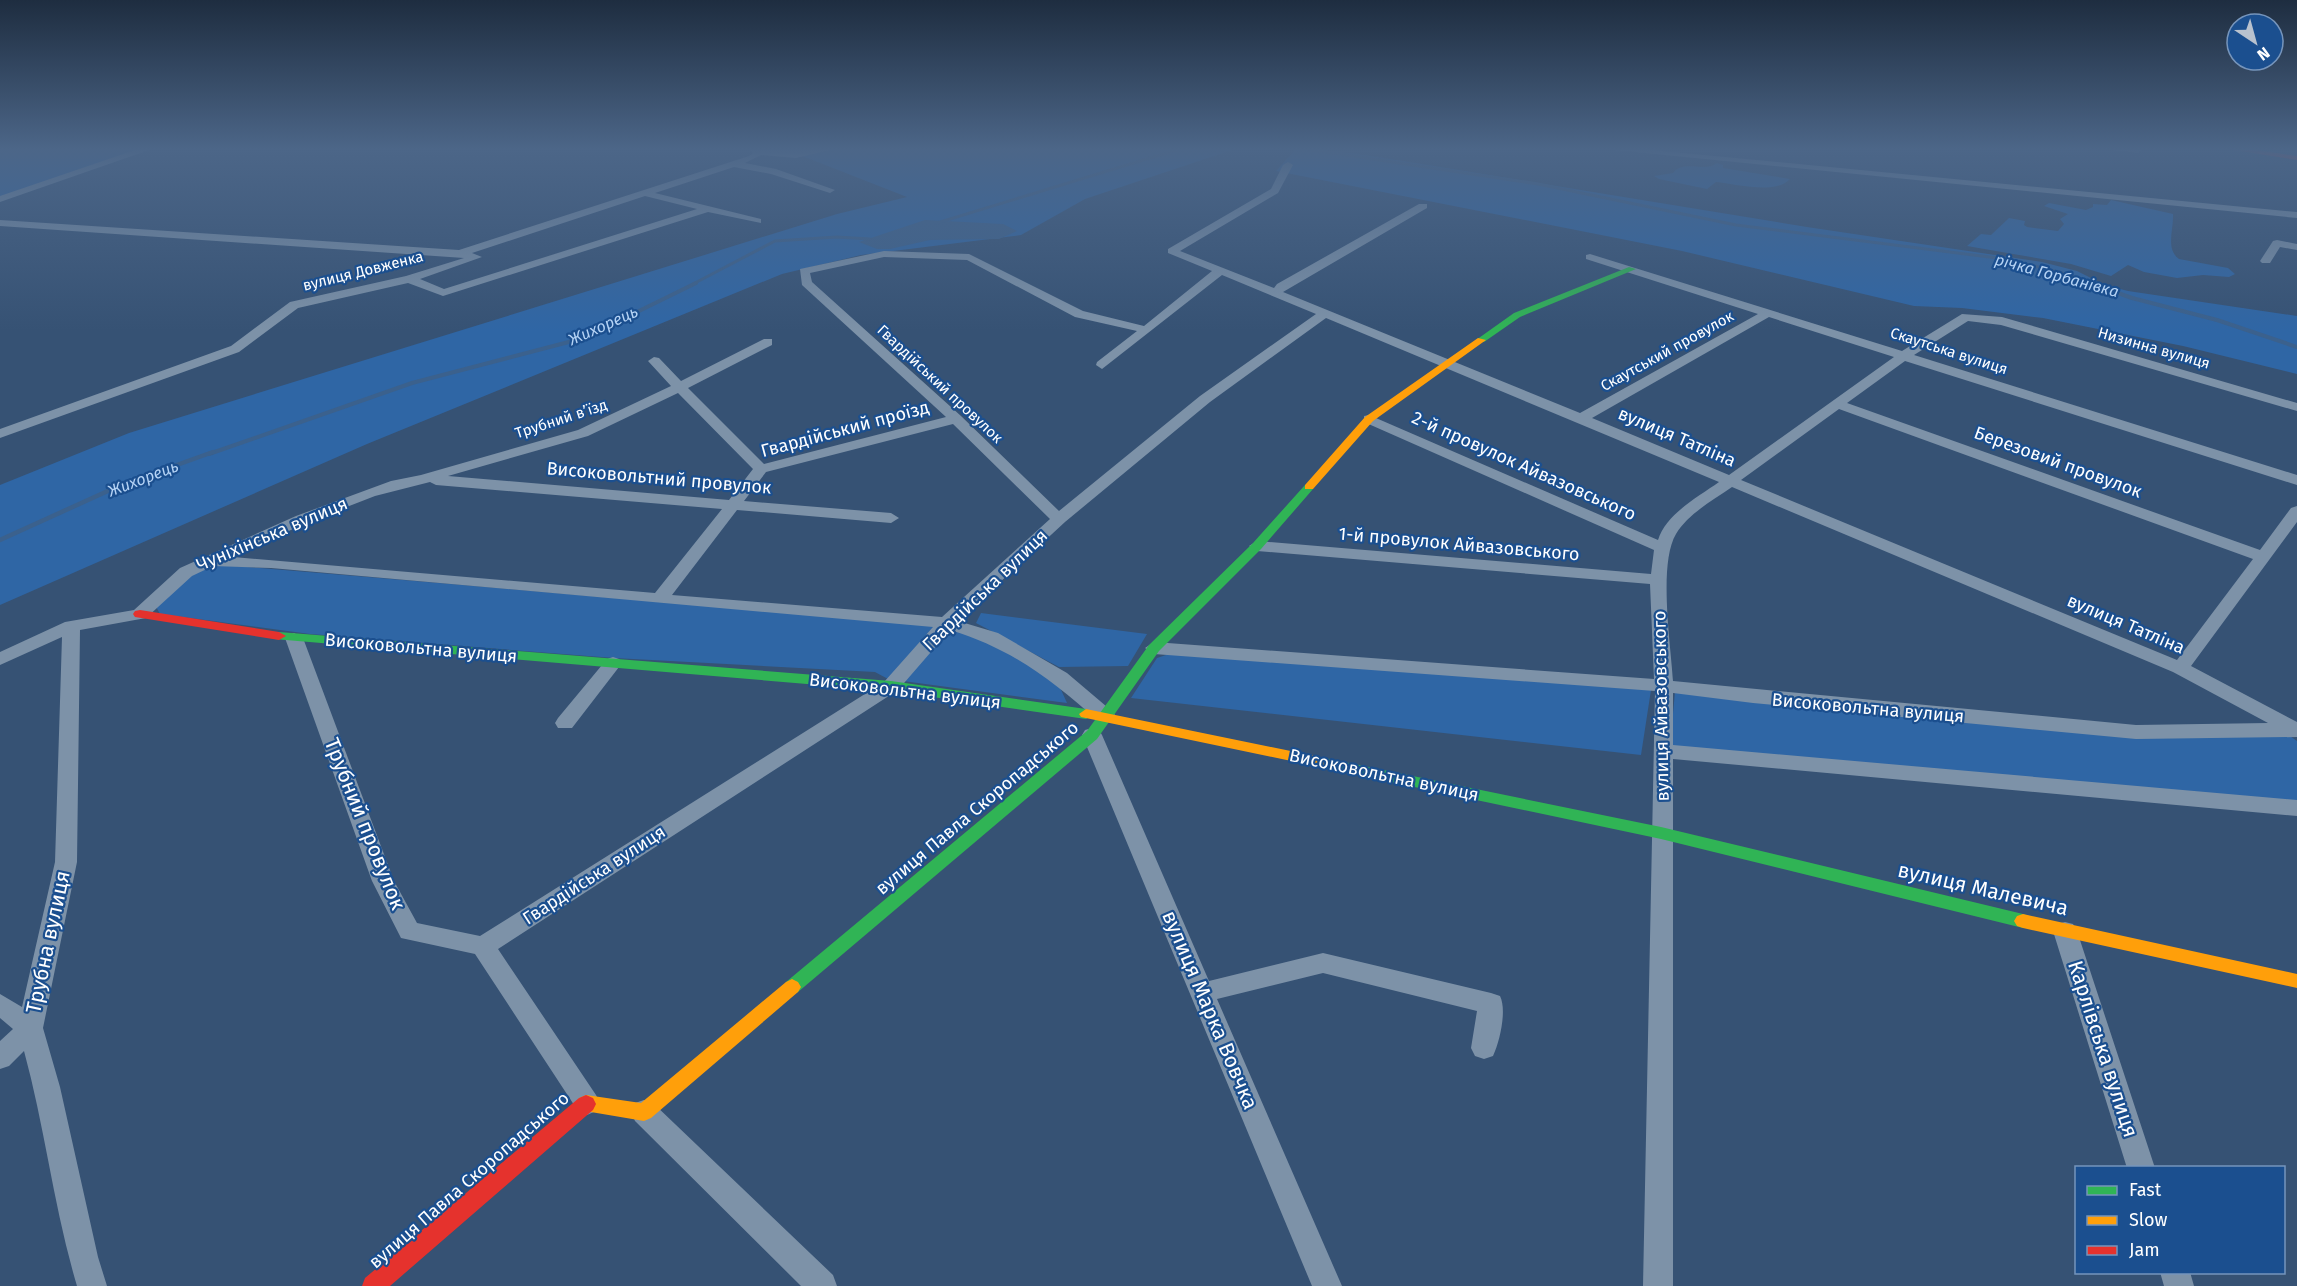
<svg xmlns="http://www.w3.org/2000/svg" width="2297" height="1286" font-family="'Fira Sans',sans-serif">
  <style>
    .green { fill: #2f66a5 }
    .water { fill: #3b618d }
    .lines { fill: none; stroke-linecap: round; stroke-linejoin: round }
    .stream-far2 { stroke: #3b618d; stroke-width: 3 }
    .stream-far1 { stroke: #3b618d; stroke-width: 4 }
    .stream { stroke: #3b618d; stroke-width: 4.5 }
    .street { fill: #7d92a8; fill-rule: evenodd }
    .fast { fill: #30b455; fill-rule: evenodd }
    .slow { fill: #ff9f0a; fill-rule: evenodd }
    .jam { fill: #e5322d; fill-rule: evenodd }
    .labels { text-anchor: middle; stroke-width: 4.5; stroke-linejoin: round; paint-order: stroke }
    .far-street-label { font-size: 15px; fill: #fff; stroke: #1b4f8f }
    .far-water-label { font-size: 16px; font-style: italic; fill: #b5d3f5; stroke: #1b4f8f }
    .street-label { font-size: 18px; fill: #fff; stroke: #1b4f8f }
    .near-street-label { font-size: 21px; fill: #fff; stroke: #1b4f8f }
  </style>
  <rect width="100%" height="100%" fill="#365274"/>
  <path class="green" d="M0 150H138L0 199Z
    M787 150H1232L1085 199 1021 235 861 255 782 274 367 444 0 605V485L129 433 837 214 907 197Z
    M1295 150 1351 153 1391 159 1807 227 2042 262 2077 271 2105 285 2128 291 2297 316V374L2183 346 2043 318 1962 308 1914 306 1682 251 1276 171Z
    M1717 163 1723 165V168L1790 179C1775 195 1736 184 1716 182L1707 189 1659 179 1654 176 1673 173C1684 159 1703 173 1717 163Z
    M2111 200 2173 214C2174 229 2165 249 2179 259L2228 268 2235 274 2229 277 2203 275 2177 278 2144 272 2128 265 2111 276 2071 264 1967 246 1981 234 1991 235 2009 218 2025 221 2024 225 2027 227 2058 231 2064 224 2060 219 2068 214 2044 206 2049 203 2086 210 2093 207V204L2107 205Z
    M213 564 947 626 987 640 1058 683 1067 703 888 679 875 672 614 658 310 634 160 614 154 603 181 580Z
    M981 613 1147 634 1128 666 1059 667 976 623Z
    M1172 653 1651 690 1641 755 1131 698 1157 658Z
    M1675 692 2140 737 2287 734 2297 741V801L1670 746Z"/>
  <path class="water" d="M925 220 1003 224 1017 231 999 239 930 240 890 249H877L859 242Z"/>
  <g class="lines">
    <path class="stream-far2" d="M1313 150 1538 184 1736 225 2005 259 2059 272 2094 284
      M937 223 1176 150
      M693 284 775 241 837 237 870 239"/>
    <path class="stream-far1" d="M2090 283 2132 298 2217 320 2297 347
      M209 454 412 383 584 338 696 283"/>
    <path class="stream" d="M0 540 121 485 213 452"/>
    <path class="street" d="M135 150H149L0 202V196Z
      M749 150H830L796 158 761 155 745 163 776 169 835 190 830 193 771 174 734 167 655 193 761 219V223L708 212 443 296 408 283 298 308 239 352 0 438V429L231 346 290 302 406 276 464 258 0 226V220L459 250 749 156 753 153ZM645 196 697 209 444 289 420 279 482 257 472 253Z
      M1615 150H1652L2297 212V218Z
      M2113 150H2142L2138 153Z
      M1288 162 1293 165 1278 193 1180 251 1274 288 1277 284 1419 204H1427V208L1283 292 1580 413 1758 314 1586 259V255L1590 254 1902 351 1962 314 2002 317 2297 403V411L2001 325 1968 321 1914 355 2297 475V485L1905 361 1847 403 2260 550 2291 508 2297 506V522L2191 666 2297 722V737L2136 739 1753 703 1673 693V745L2297 800V816L1673 759V1286H1643L1655 691 1154 654 1145 648 1154 642 1654 679 1650 584 1257 551 1249 546 1257 541 1651 574 1654 550 1364 422V416L1369 415 1658 540C1666 514 1698 497 1719 482L1326 318 1210 402 1065 522 958 621 998 633 1067 673 1113 712 1116 717 1113 722H1099C1051 679 1012 649 950 630L898 690 498 949 596 1095 600 1103 596 1111 587 1115 578 1111 475 954 401 938 372 881 285 638 288 634 294 633 303 638 394 881 417 923 480 936 884 682 933 627 271 568 213 566 192 576 146 618 80 630 77 862 43 1028 60 1087 98 1257 107 1286H77C54 1209 45 1128 24 1051L9 1066 0 1069V1041L13 1029 0 1018V994L22 1007 55 862 62 637 0 665V652L65 622 134 610 180 568 296 516 391 481 421 475 578 430 671 386 648 361 654 357 659 358 681 381 764 339H772V345L688 388 764 464 946 417 802 285 800 269 884 251 969 254 1083 311 1144 326 1212 271 1168 253V249L1271 189 1283 165ZM884 257 967 260 1075 317 1137 331 1097 362 1096 365 1102 369 1222 275 1316 314 1200 396 1059 511 961 416 812 282 810 273ZM1769 317 1894 357 1729 475 1592 418ZM678 393 753 469 729 500 448 476 588 436ZM1839 409 2253 559 2177 660 1741 480ZM953 424 1050 519 942 617 672 595 737 510 891 523 899 518 891 513 744 501 766 472ZM430 482 436 485 722 509 655 593 233 557 308 522 375 496ZM1732 487 2173 672 2268 723 2136 725 1673 681C1671 646 1658 564 1676 534 1688 514 1713 500 1732 487Z
      M2277 240 2297 244V250L2280 247 2270 263H2262L2260 261 2273 241Z
      M613 657 619 659 622 663 619 667 572 728H558L555 723 558 718 607 659Z
      M1092 728 1099 730 1102 735 1209 981 1323 953 1491 993 1500 996C1507 1010 1500 1041 1493 1056L1484 1059 1475 1056 1471 1048 1477 1011 1323 973 1217 999 1342 1286H1312L1082 735 1085 730Z
      M2065 922 2073 924 2077 931 2155 1168H2127L2053 931 2057 924Z
      M644 1100 653 1103 833 1275 837 1286H801L635 1121 631 1112 635 1103Z
      M2160 1272H2190L2194 1286H2164Z"/>
    <path class="fast" d="M1629 267 1636 269 1520 317 1484 342 1476 340 1514 313Z
      M1309 484 1313 485V489L1261 549 1159 651 1097 739 798 992 792 995 786 992 783 987 786 982 1087 731 1149 645 1253 543 1305 485Z
      M279 632 891 681 1086 709 1093 714 1086 719 891 691 274 639 272 636Z
      M1320 757 1661 827 2023 914 2029 916 2032 921 2029 926 2023 928 1661 839 1315 766 1312 762 1315 758Z"/>
    <path class="slow" d="M1478 338 1486 340 1373 421 1313 489H1305V485L1365 417Z
      M1086 709 1320 757 1325 758 1328 762 1325 766 1320 767 1081 717 1079 714Z
      M2023 914 2297 974V988L2023 928 2017 926 2014 921 2017 916Z
      M792 979 798 982 801 987 798 992 651 1118 644 1121 579 1110 576 1104 579 1098 586 1095 641 1103 786 982Z"/>
    <path class="jam" d="M2234 150H2256L2297 156V160Z
      M140 610 279 632 286 636 279 640 135 617 133 614 135 611Z
      M586 1095 593 1098 596 1104 593 1110 390 1286H362L365 1278 579 1098Z"/>
  </g>
  <linearGradient id="sky" x2="0" y2="1"><stop stop-color="#1e2d40"/><stop offset="0.45" stop-color="#4c6688"/><stop offset="1" stop-color="#4c6688" stop-opacity="0"/></linearGradient>
  <rect width="2297" height="331" fill="url(#sky)"/>
  <g class="labels">
    <g class="far-street-label">
      <text transform="translate(363 271) rotate(-14)" y="5">вулиця Довженка</text>
      <text transform="translate(2154 348) rotate(16)" y="5">Низинна вулиця</text>
      <text transform="translate(1667 351) rotate(-29)" y="5">Скаутський провулок</text>
      <text transform="translate(1949 351) rotate(18)" y="5">Скаутська вулиця</text>
      <text transform="translate(940 384) rotate(43)" y="5">Гвардійський провулок</text>
      <text transform="translate(561 419) rotate(-18)" y="5">Трубний в’їзд</text>
    </g>
    <g class="far-water-label">
      <text transform="translate(2057 275) rotate(15)" y="6">річка Горбанівка</text>
      <text transform="translate(603 325) rotate(-24)" y="6">Жихорець</text>
      <text transform="translate(143 478) rotate(-21)" y="6">Жихорець</text>
    </g>
    <g class="street-label">
      <text transform="translate(845 429) rotate(-15)" y="6">Гвардійський проїзд</text>
      <text transform="translate(1677 437) rotate(23)" y="6">вулиця Татліна</text>
      <text transform="translate(2058 462) rotate(20)" y="6">Березовий провулок</text>
      <text transform="translate(1524 466) rotate(24)" y="6">2-й провулок Айвазовського</text>
      <text transform="translate(659 478) rotate(5)" y="6">Високовольтний провулок</text>
      <text transform="translate(272 534) rotate(-23)" y="6">Чуніхінська вулиця</text>
      <text transform="translate(1459 544) rotate(5)" y="6">1-й провулок Айвазовського</text>
      <text transform="translate(985 590) rotate(-44)" y="6">Гвардійська вулиця</text>
      <text transform="translate(2126 624) rotate(23)" y="6">вулиця Татліна</text>
      <text transform="translate(421 648) rotate(5)" y="6">Високовольтна вулиця</text>
      <text transform="translate(905 691) rotate(7)" y="6">Високовольтна вулиця</text>
      <text transform="translate(1661 706) rotate(-91)" y="6">вулиця Айвазовського</text>
      <text transform="translate(1868 708) rotate(5)" y="6">Високовольтна вулиця</text>
      <text transform="translate(1384 775) rotate(12)" y="6">Високовольтна вулиця</text>
      <text transform="translate(977 808) rotate(-40)" y="6">вулиця Павла Скоропадського</text>
      <text transform="translate(594 875) rotate(-33)" y="6">Гвардійська вулиця</text>
      <text transform="translate(469 1180) rotate(-41)" y="6">вулиця Павла Скоропадського</text>
    </g>
    <g class="near-street-label">
      <text transform="translate(365 824) rotate(68)" y="7">Трубний провулок</text>
      <text transform="translate(1983 889) rotate(13)" y="7">вулиця Малевича</text>
      <text transform="translate(48 942) rotate(-78)" y="7">Трубна вулиця</text>
      <text transform="translate(1210 1010) rotate(67)" y="7">вулиця Марка Вовчка</text>
      <text transform="translate(2103 1049) rotate(72)" y="7">Карлівська вулиця</text>
    </g>
  </g>
  <rect x="2075" y="1166" width="210" height="108" fill="#1b4f8f" stroke="#7695bc" stroke-width="1.5"/>
  <rect x="2087" y="1186" width="30" height="9" fill="#30b455" stroke="#7695bc" stroke-width="1.5"/>
  <text x="2129" y="1196" font-size="18" fill="#ffffff">Fast</text>
  <rect x="2087" y="1216" width="30" height="9" fill="#ff9f0a" stroke="#7695bc" stroke-width="1.5"/>
  <text x="2129" y="1226" font-size="18" fill="#ffffff">Slow</text>
  <rect x="2087" y="1246" width="30" height="9" fill="#e5322d" stroke="#7695bc" stroke-width="1.5"/>
  <text x="2129" y="1256" font-size="18" fill="#ffffff">Jam</text>
  <g transform="translate(2255 42) rotate(144)"><circle r="28" fill="#1b4f8f" stroke="#7695bc" stroke-width="1.5"/>
  <path d="M0-4.5L10 22L0 15L-10 22Z" fill="#b9c2ce"/>
  <text y="-9" font-size="16" font-weight="bold" text-anchor="middle" fill="#ffffff">N</text>
  </g>
</svg>
